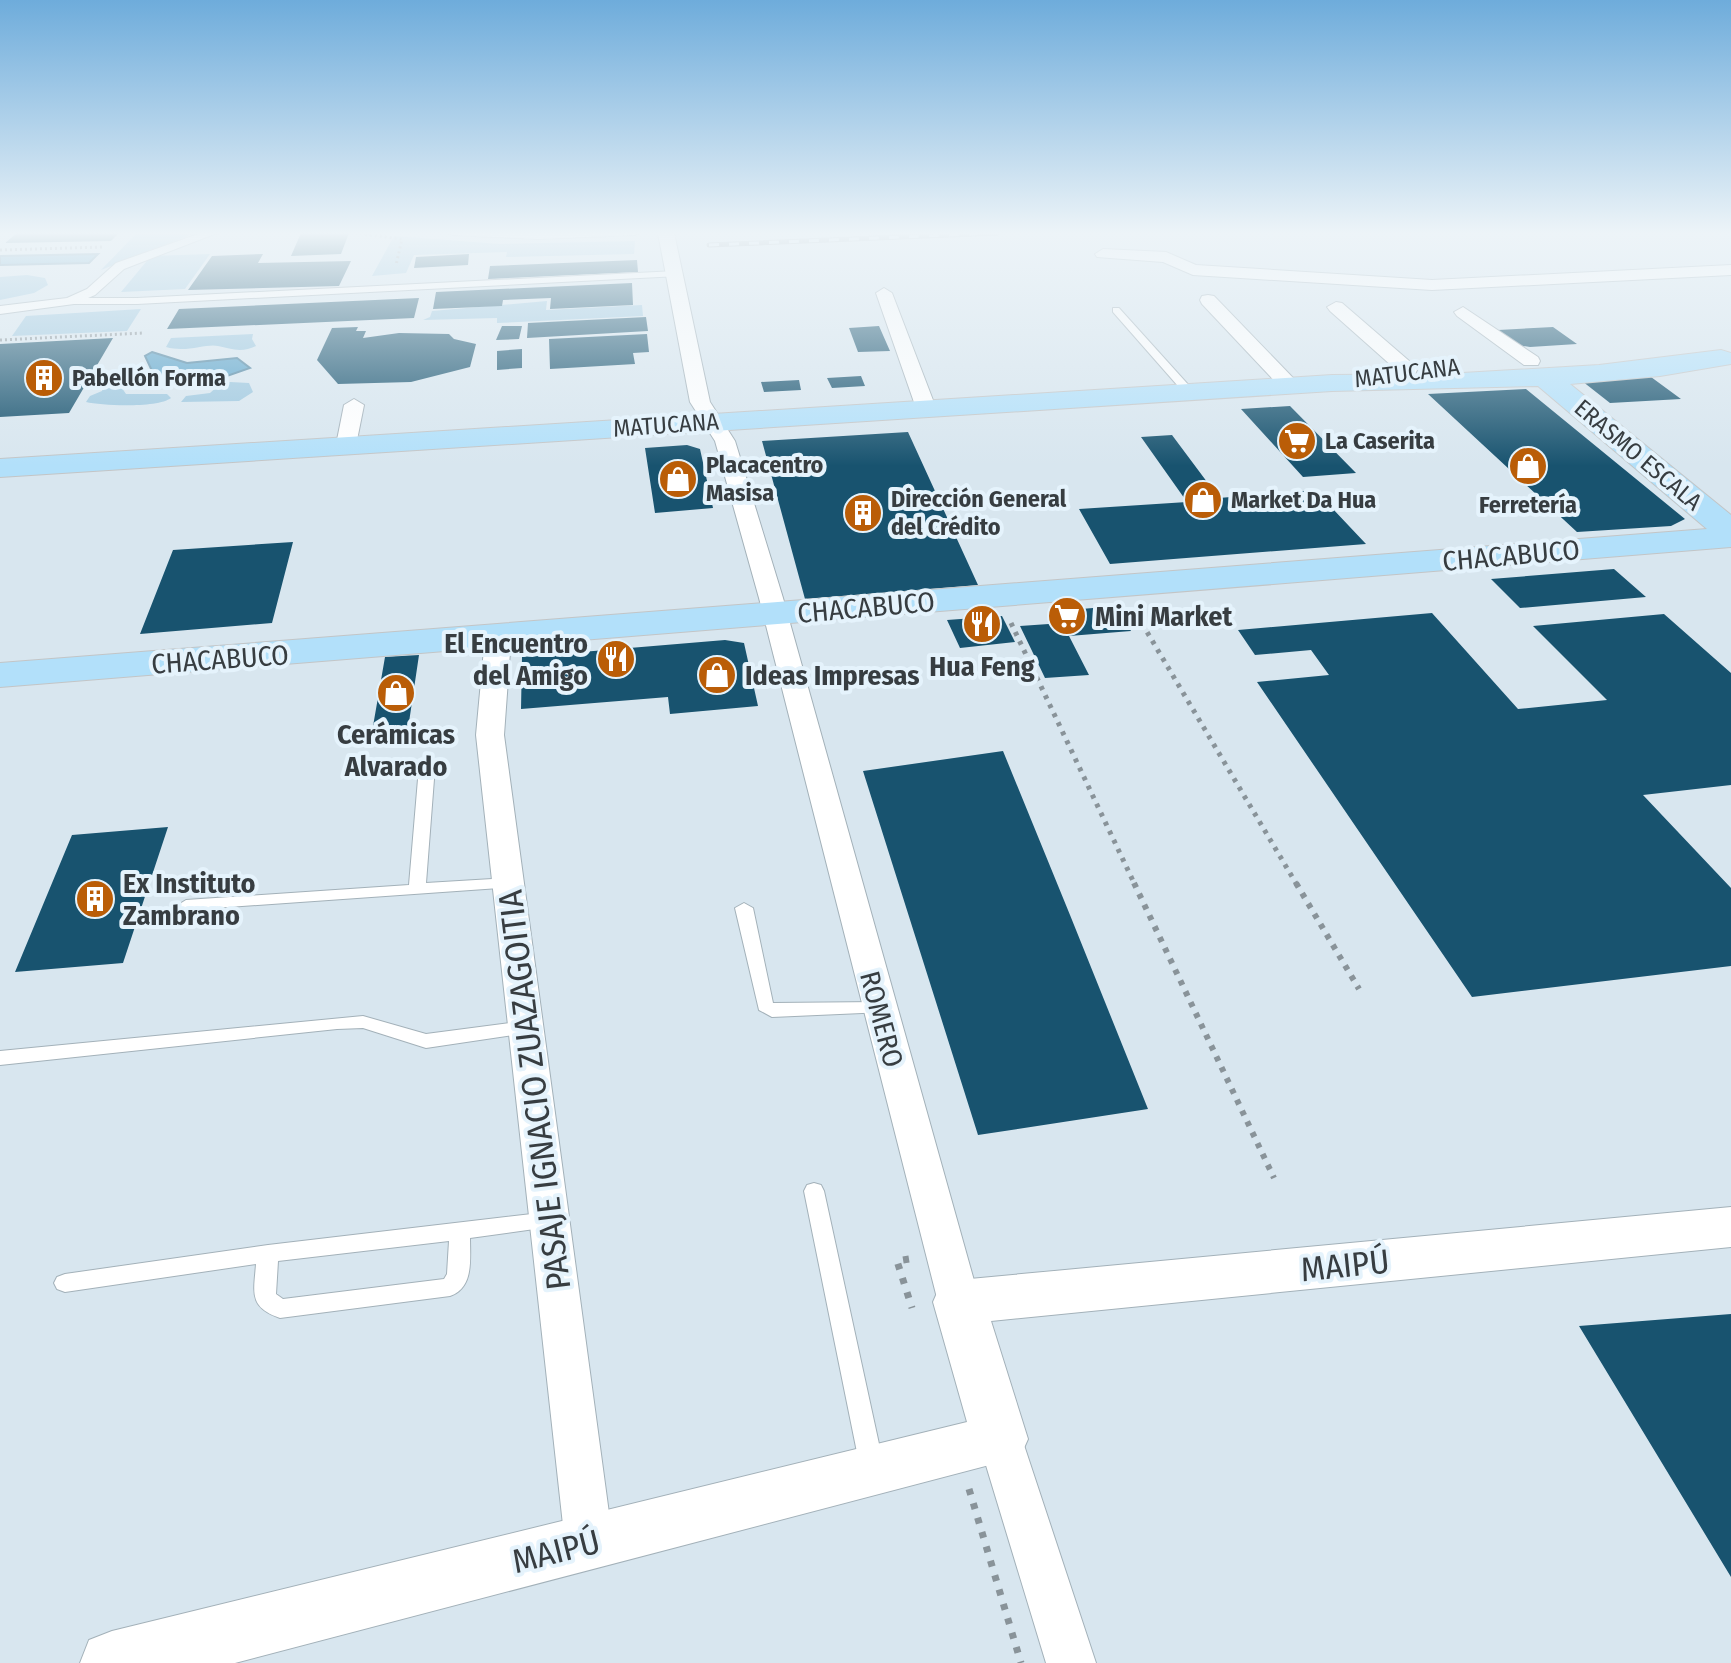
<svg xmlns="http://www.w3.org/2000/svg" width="1731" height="1663" font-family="'Fira Sans Condensed',sans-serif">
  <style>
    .green { fill: #9bc6de }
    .water { fill: #57a1c8; stroke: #4d83a0; stroke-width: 2 }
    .building { fill: #18536f }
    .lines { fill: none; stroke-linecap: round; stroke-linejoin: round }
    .service-casing { stroke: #a3b1b9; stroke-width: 2 }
    .pedestrian-casing { stroke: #a3b1b9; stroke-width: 2 }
    .minor-casing { stroke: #a3b1b9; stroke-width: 2 }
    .tertiary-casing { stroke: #a3b1b9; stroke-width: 2 }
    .primary-casing { stroke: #c3c5c6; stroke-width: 2 }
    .path-far3 { stroke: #899399; stroke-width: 3; stroke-dasharray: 2 3; stroke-linecap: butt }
    .path-far2 { stroke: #899399; stroke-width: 5; stroke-dasharray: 4 6; stroke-linecap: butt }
    .path-far1 { stroke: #899399; stroke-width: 6; stroke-dasharray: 5 7; stroke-linecap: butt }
    .path { stroke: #899399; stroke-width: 7; stroke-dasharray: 6 9; stroke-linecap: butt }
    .service { fill: #fff; fill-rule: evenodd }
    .pedestrian { fill: #fff; fill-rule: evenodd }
    .minor { fill: #fff; fill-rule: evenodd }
    .tertiary { fill: #fff; fill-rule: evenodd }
    .primary { fill: #b2e0fa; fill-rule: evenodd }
    .rail-casing { stroke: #767f85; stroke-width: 5 }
    .rail { stroke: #e5f3fc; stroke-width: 3; stroke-dasharray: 10; stroke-linecap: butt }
    .labels { text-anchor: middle; stroke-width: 8; stroke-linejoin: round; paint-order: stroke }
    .far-street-label { font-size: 24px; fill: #373d41; stroke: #e5f3fc }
    .far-poi-label { font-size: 24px; font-weight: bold; fill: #373d41; stroke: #e5f3fc; text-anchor: start }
    .street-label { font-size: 28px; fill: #373d41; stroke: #e5f3fc }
    .poi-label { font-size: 28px; font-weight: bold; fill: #373d41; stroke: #e5f3fc; text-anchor: start }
    .near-street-label { font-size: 34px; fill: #373d41; stroke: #e5f3fc }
  </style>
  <rect width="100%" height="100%" fill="#d8e6ef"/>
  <path class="green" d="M137 233H195L101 270Z
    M394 236 500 244 635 241 634 254 506 257 507 252 414 255 406 273 372 276Z
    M210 254 185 289 121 292 151 256Z
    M27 275 45 278 48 285 34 293 0 300V277Z
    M547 301 546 310 642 305 643 316 497 323V318L423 320 430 317 432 311Z
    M141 309 127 331 12 336 26 316Z
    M253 334 252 339 256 346C242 353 231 349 218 346 207 343 187 353 166 347L171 338Z
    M112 371 124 377 120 385 126 394H167L171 398C158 408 103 406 86 402L90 396 102 391 103 388 94 386 102 374Z
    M230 382 249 383 253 392 239 401 181 402 186 396 210 393 219 385Z"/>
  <path class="water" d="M98 254 89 263 0 265V256Z
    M152 352 187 363 237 358 250 368 204 384H197L182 375 144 386 135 381 153 373 145 356Z"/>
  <path class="building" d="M17 233H119L111 241 5 243Z
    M301 233H349L341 254 291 256Z
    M263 254 258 263 351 261 339 286 188 290 212 256Z
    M469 254 468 265 414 268 416 257Z
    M637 260 638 272 488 279 490 266Z
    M632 283 633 305 550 309 551 298 503 300 502 306 433 309 436 292Z
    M419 298 414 318 167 329 179 309Z
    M646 317 648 331 527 338 528 323Z
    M502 326H522L519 339 496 340Z
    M879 326 890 351 858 352 849 328Z
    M358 327 356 331H366L363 338 399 333 449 334 454 339 476 344 470 367 411 382 338 384 317 360 332 328Z
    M1553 327 1577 344 1530 347 1517 345 1498 330Z
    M647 334 649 352 633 353 635 364 550 369 549 339Z
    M113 338 69 413 0 417V344Z
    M522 349V368L497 370V351Z
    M861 376 865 386 832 388 827 378Z
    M1651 377 1681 399 1610 403 1582 381Z
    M799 380 801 390 764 392 761 382Z
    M1526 389 1685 519 1671 526 1577 532 1428 394Z
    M1290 406 1356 473 1303 477 1241 409Z
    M908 432 978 585 805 599 762 441Z
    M1172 435 1219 498 1315 490 1366 544 1110 564 1079 509 1187 502 1141 437Z
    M687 445 700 449 713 508 655 513 645 448Z
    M293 542 272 623 140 634 173 550Z
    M1614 569 1646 597 1520 608 1491 579Z
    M1117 606 1131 631 1069 636 1089 675 1045 678 1020 626 1063 623 1057 611Z
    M1432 613 1518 709 1607 700 1533 626 1664 614 1731 673V785L1643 795 1731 888V966L1472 997 1257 682 1329 675 1311 650 1255 655 1238 630Z
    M1002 616 1015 642 960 648 947 620Z
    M725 640 744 643 758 706 670 714 668 697 521 709 522 657Z
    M419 655 408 729 372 732 385 657Z
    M1003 751 1070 915 1148 1109 978 1135 863 771Z
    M168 827 123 963 15 972 72 835Z
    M1731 1314V1577L1579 1326Z"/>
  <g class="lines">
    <defs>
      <path id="service" d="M449 233H638L634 235 538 239 453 235Z
        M676 271 680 274 679 276 137 304H70L65 301 70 298H137Z
        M1113 308H1119L1193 390V394H1185L1113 312Z
        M426 774 434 779 426 883 509 878 517 883 515 887 186 910 178 905 186 900 409 885 418 779Z
        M744 903 753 908 773 1003 879 1002 885 1004 888 1008 885 1012 772 1017 759 1010 735 908Z
        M363 1016 426 1034 526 1021 533 1022 535 1027 533 1032 526 1033 426 1048 363 1028 337 1029 0 1065V1051Z
        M814 1183 821 1185 824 1191 884 1467 881 1475 872 1478 863 1475 860 1467 804 1191 807 1185Z
        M549 1212 556 1214 560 1220 556 1226 470 1238C470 1259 474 1288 450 1296L280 1318C248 1307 254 1292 256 1264L65 1292 57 1289 54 1283 57 1277 65 1274 268 1245ZM449 1241 447 1274 444 1279 283 1299 276 1294 278 1261Z"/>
      <path id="pedestrian" d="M201 233H217L124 269 95 295 74 304 0 314V306L67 298 87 289 116 263Z"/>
      <path id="minor" d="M658 233H674L710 402 735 441 783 598 980 1302 974 1314 959 1319 944 1314 938 1302 759 598 715 441 690 402Z
        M1103 249 1166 252 1196 265 1432 280 1731 265V275L1432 290 1193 275 1163 262 1097 257 1095 254Z
        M884 288 892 293 936 408 933 412H919L916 408 876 293Z
        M1208 295 1214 296 1297 382 1300 386 1297 390H1283L1202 304 1200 300 1202 296Z
        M1336 302 1342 303 1415 366 1417 370 1415 374H1401L1330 311 1327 307Z
        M1463 307 1538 357 1540 361 1538 365H1524L1457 316 1454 312Z
        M354 399 364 405 356 445 346 451 336 445 344 405Z
        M498 630 507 633 511 638 504 735 613 1543 606 1559 589 1566 572 1559 565 1543 476 735 485 638 489 633Z
        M1000 1419 1016 1425 1022 1439 1096 1663H1046L978 1439 984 1425Z"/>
      <path id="tertiary" d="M1731 1207V1247L991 1321 1028 1439 1020 1457 235 1663H80L89 1640 112 1631 967 1422 933 1302 940 1286 959 1280Z"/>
      <path id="primary" d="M1721 350 1731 353V364L1660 376 1570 384 1731 515V547L0 687V663L1707 529 1538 386 1332 391 0 477V459L1332 375 1445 374 1599 365Z"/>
    </defs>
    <use href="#service" class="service-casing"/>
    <use href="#pedestrian" class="pedestrian-casing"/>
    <use href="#minor" class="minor-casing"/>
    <use href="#tertiary" class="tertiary-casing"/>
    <use href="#primary" class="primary-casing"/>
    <path class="path-far3" d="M355 233 402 239 396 265
      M0 250 103 247
      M0 340 144 333"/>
    <path class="path-far2" d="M1137 615 1297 885
      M1011 623 1135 885"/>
    <path class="path-far1" d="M1134 883 1274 1178
      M1296 883 1359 989"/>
    <path class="path" d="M909 1259 897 1261 912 1308
      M969 1489 1021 1663"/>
    <use href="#service" class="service"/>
    <use href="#pedestrian" class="pedestrian"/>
    <use href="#minor" class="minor"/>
    <use href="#tertiary" class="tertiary"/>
    <use href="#primary" class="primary"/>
    <defs>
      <path id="rail" d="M709 245 997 233"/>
    </defs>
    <use href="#rail" class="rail-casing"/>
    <use href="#rail" class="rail"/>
  </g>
  <linearGradient id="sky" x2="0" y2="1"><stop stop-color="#6eacdb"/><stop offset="0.5" stop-color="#edf4f8"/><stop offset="1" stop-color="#edf4f8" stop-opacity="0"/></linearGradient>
  <rect width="1731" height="466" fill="url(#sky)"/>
  <defs>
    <symbol id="building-disc" viewBox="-11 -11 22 22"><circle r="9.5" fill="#ba5d07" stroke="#e5f3fc"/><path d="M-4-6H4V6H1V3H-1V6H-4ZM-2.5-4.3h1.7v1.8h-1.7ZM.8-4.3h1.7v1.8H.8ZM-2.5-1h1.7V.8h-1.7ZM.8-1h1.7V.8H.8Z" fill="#fff"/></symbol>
    <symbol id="supermarket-disc" viewBox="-11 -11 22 22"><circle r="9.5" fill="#ba5d07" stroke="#e5f3fc"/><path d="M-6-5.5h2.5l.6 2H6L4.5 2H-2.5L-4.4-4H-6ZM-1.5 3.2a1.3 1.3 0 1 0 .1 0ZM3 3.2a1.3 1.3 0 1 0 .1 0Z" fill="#fff"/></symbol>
    <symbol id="shop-disc" viewBox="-11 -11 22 22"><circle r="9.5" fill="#ba5d07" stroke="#e5f3fc"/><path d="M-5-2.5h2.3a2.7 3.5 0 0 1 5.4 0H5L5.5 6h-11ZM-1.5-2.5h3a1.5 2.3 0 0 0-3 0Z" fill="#fff"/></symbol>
    <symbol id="restaurant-disc" viewBox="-11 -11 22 22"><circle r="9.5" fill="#ba5d07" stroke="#e5f3fc"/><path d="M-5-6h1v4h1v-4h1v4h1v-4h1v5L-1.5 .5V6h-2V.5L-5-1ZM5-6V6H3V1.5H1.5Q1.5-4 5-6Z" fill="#fff"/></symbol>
  </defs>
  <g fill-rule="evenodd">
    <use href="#building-disc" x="22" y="356" width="44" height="44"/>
    <use href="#supermarket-disc" x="1275" y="419" width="44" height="44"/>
    <use href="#shop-disc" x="1506" y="444" width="44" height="44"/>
    <use href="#shop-disc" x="656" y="457" width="44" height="44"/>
    <use href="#shop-disc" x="1181" y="478" width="44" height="44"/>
    <use href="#building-disc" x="841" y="491" width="44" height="44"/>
    <use href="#supermarket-disc" x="1045" y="594" width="44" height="44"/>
    <use href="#restaurant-disc" x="960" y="602" width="44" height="44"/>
    <use href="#restaurant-disc" x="594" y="637" width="44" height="44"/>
    <use href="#shop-disc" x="695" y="653" width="44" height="44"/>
    <use href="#shop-disc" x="374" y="671" width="44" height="44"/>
    <use href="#building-disc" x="73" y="877" width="44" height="44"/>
  </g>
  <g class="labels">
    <g class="far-street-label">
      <text transform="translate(1407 373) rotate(-7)" y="8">MATUCANA</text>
      <text transform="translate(666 425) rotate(-4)" y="8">MATUCANA</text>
      <text transform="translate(1638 455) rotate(40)" y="8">ERASMO ESCALA</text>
    </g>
    <g class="far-poi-label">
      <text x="72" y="386">Pabellón Forma</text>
      <text x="1325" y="449">La Caserita</text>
      <text x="706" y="473">Placacentro<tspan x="706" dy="28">Masisa</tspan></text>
      <text x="891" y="507">Dirección General<tspan x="891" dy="28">del Crédito</tspan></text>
      <text x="1231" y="508">Market Da Hua</text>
      <text x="1528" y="513" text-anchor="middle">Ferretería</text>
    </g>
    <g class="street-label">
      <text transform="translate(1511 555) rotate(-5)" y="10">CHACABUCO</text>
      <text transform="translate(866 607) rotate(-5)" y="10">CHACABUCO</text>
      <text transform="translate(220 659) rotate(-4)" y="10">CHACABUCO</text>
      <text transform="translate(882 1019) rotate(75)" y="10">ROMERO</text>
    </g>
    <g class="poi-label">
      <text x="1095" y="626">Mini Market</text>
      <text x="588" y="653" text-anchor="end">El Encuentro<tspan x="588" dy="32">del Amigo</tspan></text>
      <text x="982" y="676" text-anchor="middle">Hua Feng</text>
      <text x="745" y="685">Ideas Impresas</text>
      <text x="396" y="744" text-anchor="middle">Cerámicas<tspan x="396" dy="32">Alvarado</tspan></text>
      <text x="123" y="893">Ex Instituto<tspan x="123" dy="32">Zambrano</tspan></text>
    </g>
    <g class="near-street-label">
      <text transform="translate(534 1090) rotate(-97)" y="12">PASAJE IGNACIO ZUAZAGOITIA</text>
      <text transform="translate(1345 1265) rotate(-6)" y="12">MAIPÚ</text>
      <text transform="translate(556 1551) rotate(-14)" y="12">MAIPÚ</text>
    </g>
  </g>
</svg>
